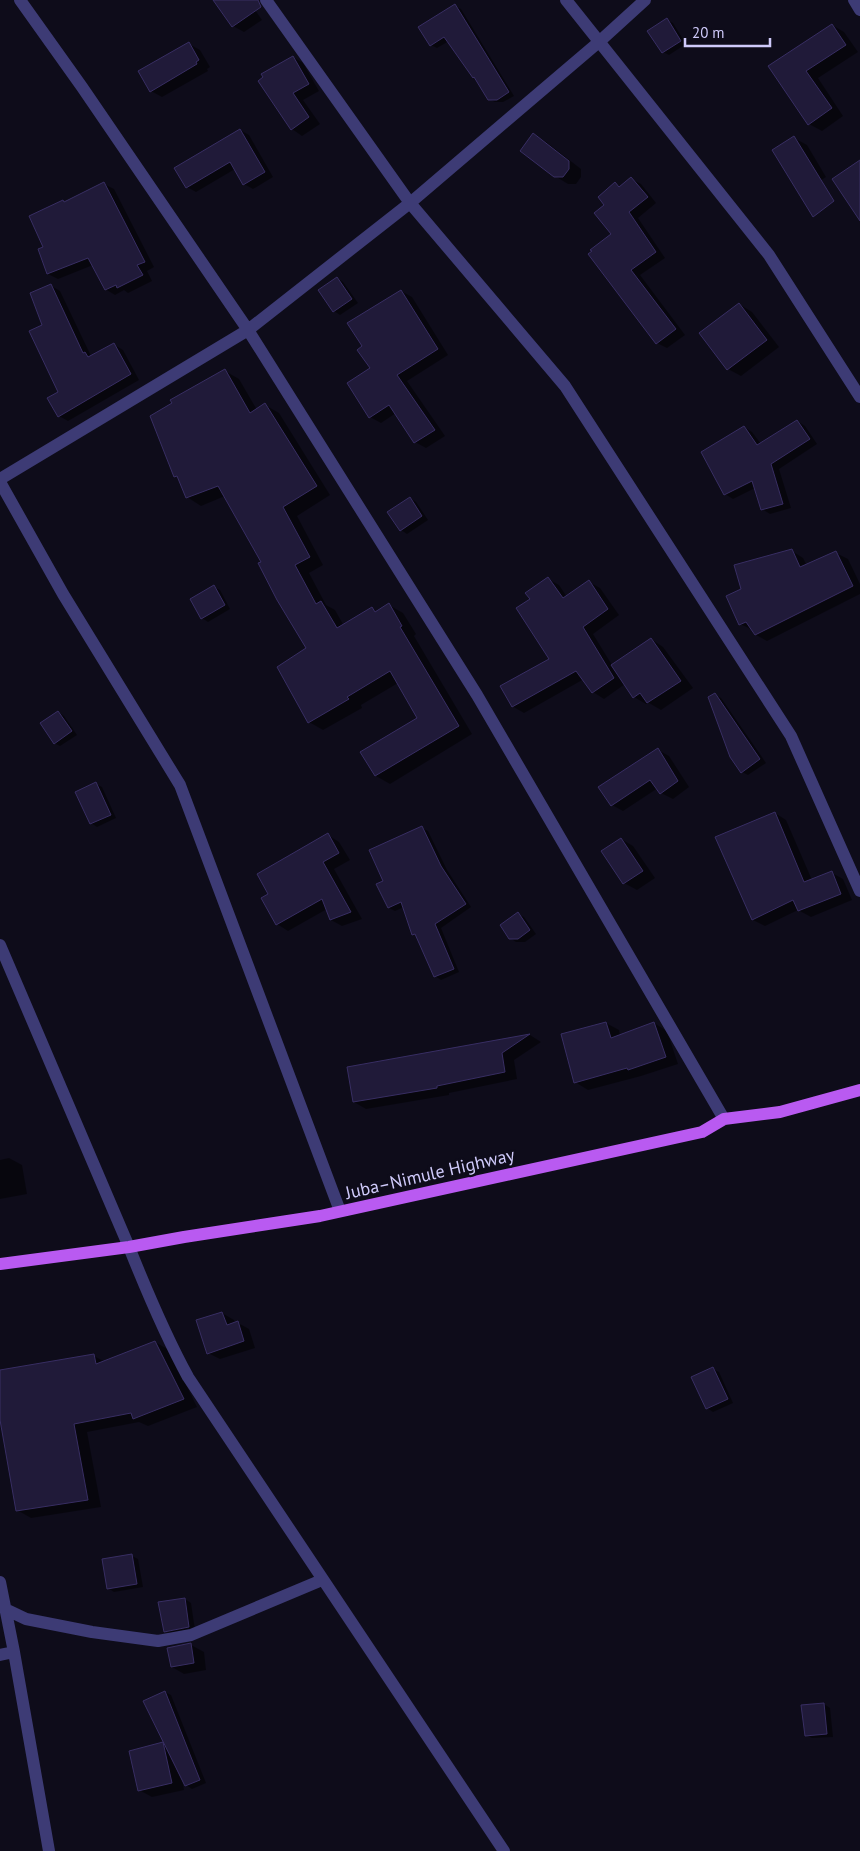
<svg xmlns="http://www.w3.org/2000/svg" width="860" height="1851" font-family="'PT Sans',sans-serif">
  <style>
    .shadow { fill: #0007 }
    .building { fill: #201a39; stroke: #382e63 }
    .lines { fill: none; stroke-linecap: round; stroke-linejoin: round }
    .street { stroke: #3d3b75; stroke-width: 12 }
    .primary { stroke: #b95af1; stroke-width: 12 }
    .labels { text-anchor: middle; stroke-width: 5; stroke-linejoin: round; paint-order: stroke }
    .street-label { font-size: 18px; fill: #cfcafa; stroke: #0e0c1a }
  </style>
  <rect width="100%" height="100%" fill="#0e0c1a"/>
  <path class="shadow" d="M215 0H248L262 20 244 32 233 26Z
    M455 6 461 9 514 96 503 102H495L489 99 477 79 449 41 437 48 431 45Z
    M667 20 673 23 686 44 669 55 663 52Z
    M832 25 844 32 858 52 818 78 843 116 822 131 809 124 770 66Z
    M189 44 200 50 210 67 207 69 208 71 162 97 151 91Z
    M293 57 303 63 319 91 303 100 320 124 302 136 292 129Z
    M240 130 249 135 273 177 253 189 244 184 235 169 196 192 187 187Z
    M533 134 546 142 581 169V177L576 184H568L555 176Z
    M794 138 807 145 826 177 806 190Z
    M631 179 641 184 656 203 638 218 665 258 640 275 685 335 667 348 657 343 612 234 606 205 615 184 621 187Z
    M104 184 114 189 154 267 147 271 152 281 128 293 124 290 115 295 105 289 93 265 58 279 48 274 39 250 45 248 63 201 66 203Z
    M337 278 343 282 358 303 340 315 334 311 320 290Z
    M50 285 60 291 91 356 113 344 123 350 139 380 68 421 59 416V393L44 325Z
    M401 291 412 297 448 355 407 381 445 436 426 448 415 442 396 413 381 423 370 417Z
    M739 304 752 312 779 347 741 376 728 369Z
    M225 371 239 379 257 410 265 405 279 413 330 495 297 516 323 565 309 573 326 605 335 610 344 626 372 609 377 612 389 605 403 613 416 634 414 636 472 734 390 784 376 776 419 718 398 683 361 705 362 708 323 730 309 722 308 648 262 562 225 496 201 506 187 497 179 478 175 476Z
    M797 421 805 426 817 444 779 469 791 508 770 514 762 509 755 488 733 499 725 494 744 427 752 432 761 444Z
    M410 498 416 502 428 520 407 534 401 530Z
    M792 551 803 558 807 566 836 553 848 559 860 584V594L767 641 756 635 753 630 740 624 743 590Z
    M548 579 559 585 567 597 589 582 600 588 619 615 593 634 612 665 651 639 663 647 693 688 661 710 649 703 646 704 634 697 625 684 604 699 593 692 584 679 524 713 512 706 551 659 531 600Z
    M214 587 220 590 230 609 208 622 202 618Z
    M715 695 721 698 766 763 748 775 742 772Z
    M58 712 64 716 77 735 60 746 54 743Z
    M658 750 669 756 689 787 673 799 661 793 658 788 623 811 612 805Z
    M96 784 102 787 116 818 97 827 91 823Z
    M775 813 786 820 812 880 832 873 843 879 852 900 811 917 798 910 765 926 753 920 716 837Z
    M422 828 428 831 447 870 471 907 441 928 459 972 441 980 435 976 418 936 414 934 404 907 395 911 389 908Z
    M328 835 339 842 350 860 334 869 362 919 342 926 331 920 327 909 288 931 277 924 270 894Z
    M621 839 633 846 655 878 637 890 624 883Z
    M518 914 524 917 536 934 525 942H516L510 938Z
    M606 1023 619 1030 620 1036 654 1023 667 1031 678 1064 641 1076 588 1090 575 1082 562 1034Z
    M530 1035 541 1042 514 1060 517 1079 449 1093V1095L366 1109 354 1102 348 1068Z
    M9 1158 22 1165 27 1194 0 1199V1160Z
    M222 1313 234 1320 235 1323H238L249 1329 255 1348 220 1359 208 1353Z
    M155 1342 169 1350 197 1407 148 1426 139 1422 87 1432 101 1507 31 1518 17 1510 2 1422 0 1421V1372L94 1356 105 1362Z
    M713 1369 719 1372 733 1403 713 1412 707 1408Z
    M132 1556 138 1559 143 1587 114 1592 108 1588Z
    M185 1599 191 1603 195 1630 171 1634 165 1631Z
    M191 1645 204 1652 206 1670 184 1674 172 1667Z
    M165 1692 171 1695 206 1783 192 1789 186 1785 182 1779 184 1790 152 1797 139 1790 162 1744 166 1746Z
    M824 1704 830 1708 833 1737 812 1738 806 1735Z"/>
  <path class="building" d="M213 0H258L261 7 232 27Z
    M455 4 509 92 497 100H488L474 77 473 78 444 37 430 46 418 27Z
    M667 18 681 41 662 53 647 31Z
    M832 24 846 45 806 71 832 108 808 125 768 66Z
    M189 42 199 60 196 62 197 64 150 92 138 71Z
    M293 56 309 84 293 93 309 117 291 130 258 81 263 77 261 74Z
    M240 129 265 172 243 185 230 162 186 188 174 168Z
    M533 133 569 161V169L563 177H554L520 151Z
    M794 136 834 201 813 217 772 150Z
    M860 160V221L832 179Z
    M631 177 648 197 629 212 656 252 631 270 676 329 656 344 588 254 592 251 590 250 611 234 594 213 604 205 598 197 615 182 619 187Z
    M104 182 145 262 137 265 143 275 117 288 116 285 105 290 88 258 47 274 38 249 43 247 29 216 63 200 64 202Z
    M337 277 352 299 333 312 318 290Z
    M51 284 83 353 85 352 88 357 114 343 131 374 58 417 47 398 58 392 29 331 42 325 30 293Z
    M401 290 438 349 397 375 435 430 414 443 389 405 369 418 347 383 370 368 357 350 362 346 347 323Z
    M739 303 767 340 727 370 699 333Z
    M225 369 250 413 265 403 317 486 283 507 310 557 295 565 316 604 321 601 337 628 372 607 375 612 389 603 402 626 400 627 459 726 375 776 360 752 417 718 390 671 347 697 349 699 308 723 277 667 306 648 277 600 258 563 261 562 218 486 186 498 177 476 174 477 150 416 172 403 170 400Z
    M797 420 810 439 771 464 783 504 761 510 752 481 724 495 701 452 744 426 757 445Z
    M410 497 422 516 400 531 387 512Z
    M792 549 800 567 836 551 853 586 755 635 746 622 739 625 726 596 741 589 734 565Z
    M548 577 563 598 589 580 608 609 583 627 614 678 592 693 576 671 512 707 500 686 549 659 516 608 530 599 525 593Z
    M214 585 225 605 201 619 190 599Z
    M651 638 681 681 647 703 640 693 633 698 611 665Z
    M715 693 760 759 741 773 730 757 708 697Z
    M58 711 72 731 54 744 40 723Z
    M658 748 678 781 660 794 650 780 611 806 598 787Z
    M96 782 111 815 90 824 75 792Z
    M775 812 804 882 832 871 841 894 798 911 793 900 752 920 715 837Z
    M422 826 441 866 466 904 435 924 454 969 434 977 415 934 412 935 401 902 388 908 376 884 383 881 369 850Z
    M328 833 339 853 323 862 351 912 330 920 322 899 276 925 261 898 268 894 257 874Z
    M621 838 643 871 623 884 601 851Z
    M518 912 530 930 518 939H509L500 925Z
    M606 1022 611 1038 654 1022 666 1057 628 1070 627 1068 574 1083 561 1034Z
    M530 1034 502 1053 505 1072 437 1086V1088L353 1102 347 1067Z
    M222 1312 227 1325 238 1321 244 1341 207 1354 196 1320Z
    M155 1341 184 1399 133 1419 131 1413 74 1424 88 1500 16 1511 0 1420V1370L94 1354 96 1364Z
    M713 1367 728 1399 706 1409 691 1377Z
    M132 1554 137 1584 107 1589 102 1559Z
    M185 1598 189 1627 164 1632 158 1602Z
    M191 1643 194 1663 171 1667 167 1648Z
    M165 1691 200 1780 185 1786 143 1701Z
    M824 1703 827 1734 805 1736 801 1705Z
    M163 1742 172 1783 138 1791 129 1751Z"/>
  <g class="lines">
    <path class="street" d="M20 0 82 87 248 330 477 695 724 1119
      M266 0 410 203 565 386 791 736 860 891
      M566 0 769 255 860 397
      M854 0 860 10
      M0 479 248 330 410 203 600 41 645 0
      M0 482 63 594 180 785 340 1211
      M0 945 129 1247C147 1292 165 1335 188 1377L504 1851
      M0 1582 14 1652 49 1851
      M5 1609 26 1619 92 1632 158 1641 191 1635 322 1580
      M0 1655 14 1652"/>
    <path class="primary" d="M0 1264 129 1247 184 1237 320 1216 702 1132 724 1119 780 1112 860 1090"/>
  </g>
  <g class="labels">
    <g class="street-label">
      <text transform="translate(430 1174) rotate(-13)" y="6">Juba–Nimule Highway</text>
    </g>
  </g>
  <path d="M685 38v8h85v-8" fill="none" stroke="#cfcafa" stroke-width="2.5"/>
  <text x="692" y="38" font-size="15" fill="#cfcafa" stroke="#0e0c1a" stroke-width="4" paint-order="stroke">20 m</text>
</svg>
